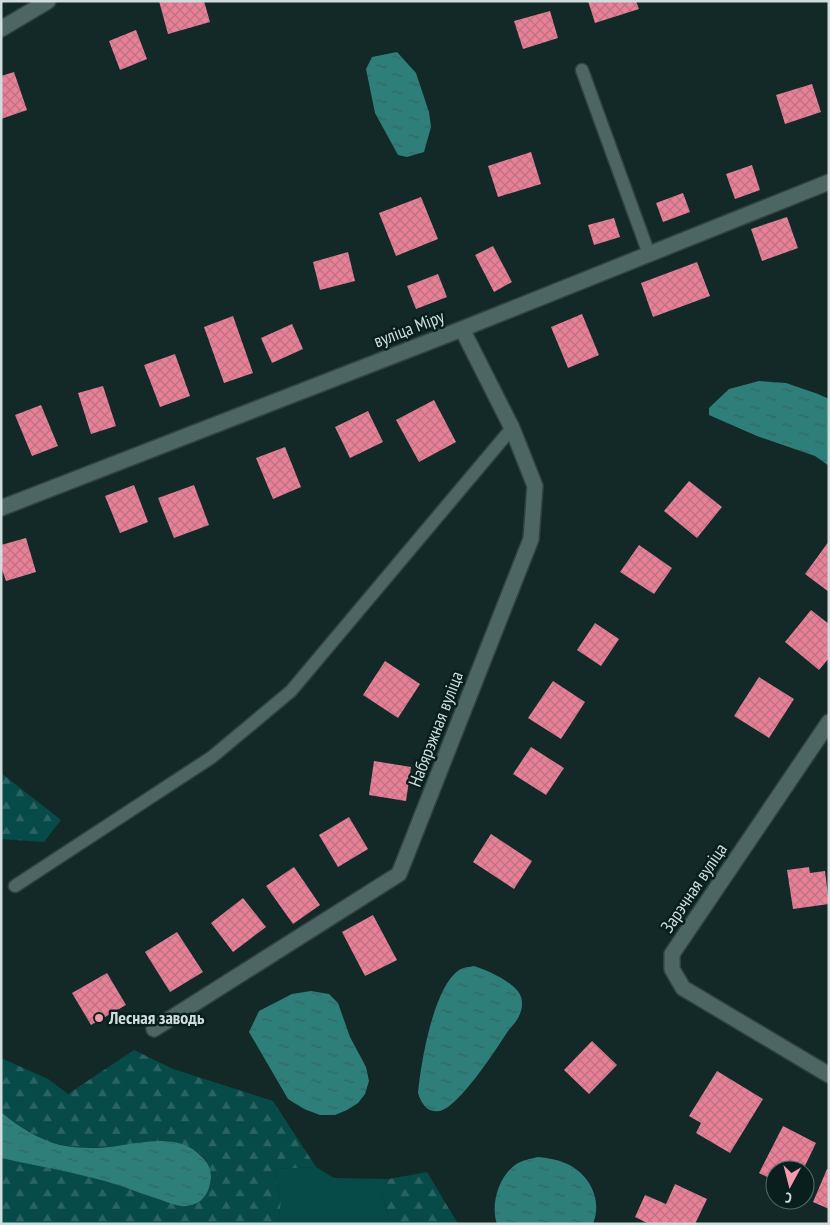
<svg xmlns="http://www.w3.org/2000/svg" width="830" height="1225" font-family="'PT Sans Narrow',sans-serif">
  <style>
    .grass { fill: #074b48 }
    .forest { fill: url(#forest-firs) }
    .water { fill: url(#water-ripples) }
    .building { fill: url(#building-cross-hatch) }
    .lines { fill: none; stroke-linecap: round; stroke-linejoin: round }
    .lane-casing { stroke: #324241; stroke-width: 15 }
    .street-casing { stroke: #324241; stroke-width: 18 }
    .lane { stroke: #4d6664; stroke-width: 12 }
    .street { stroke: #4d6664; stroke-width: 15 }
    .poi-dot { fill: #f39aab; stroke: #081f1e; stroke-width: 2 }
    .labels { text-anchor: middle; stroke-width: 5; stroke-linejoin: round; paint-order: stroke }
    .street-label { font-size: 18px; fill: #d0dddc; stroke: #081f1e }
    .poi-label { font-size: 18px; font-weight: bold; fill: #d0dddc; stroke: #081f1e; text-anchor: start }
  </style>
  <defs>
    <pattern id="forest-firs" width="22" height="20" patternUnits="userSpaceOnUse" patternTransform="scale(1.25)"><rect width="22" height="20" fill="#074b48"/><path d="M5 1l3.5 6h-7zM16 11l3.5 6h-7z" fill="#2a6462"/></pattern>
    <pattern id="water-ripples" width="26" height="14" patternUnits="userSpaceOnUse" patternTransform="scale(1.25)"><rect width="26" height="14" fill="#2e7e79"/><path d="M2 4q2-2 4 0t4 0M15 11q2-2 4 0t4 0" fill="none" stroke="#346663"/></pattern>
    <pattern id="building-cross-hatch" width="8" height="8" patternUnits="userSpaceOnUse" patternTransform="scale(1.25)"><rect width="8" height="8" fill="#e88197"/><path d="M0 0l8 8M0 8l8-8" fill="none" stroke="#be7182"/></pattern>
  </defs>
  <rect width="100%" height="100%" fill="#122927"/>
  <path class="grass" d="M316 1167 334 1178 389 1179 381 1192 391 1224H278L281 1202 275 1169Z"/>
  <path class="forest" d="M1 773 61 820 44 842 1 839Z
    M134 1050 173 1069 273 1101 316 1167 275 1169 281 1202 278 1224H1V1158C37 1165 72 1172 108 1182 134 1189 159 1202 185 1206L210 1186 211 1173 206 1160 198 1152 168 1141 149 1142 107 1147 84 1148 61 1145 41 1139 22 1128 1 1112V1058L48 1079 68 1094Z
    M427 1172 458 1224H391L381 1192 389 1179Z"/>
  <path class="water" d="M397 52 416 73 429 112 431 127 424 152 407 157 398 155 375 113 366 69 372 57Z
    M759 381 786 383 818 394 829 399V466L815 456 757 436 709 415V408L729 389Z
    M474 966C487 970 517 983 521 997 523 1003 522 1010 519 1016 517 1021 512 1026 508 1031 497 1048 458 1109 439 1111 427 1113 421 1103 418 1093 421 1063 433 988 459 970 464 967 469 967 474 966Z
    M311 991 329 994 338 1003 350 1037 366 1067 369 1081 365 1094 358 1103 347 1110 335 1115H320L304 1109 288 1099 249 1032 259 1011 292 994Z
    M1 1112C19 1127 38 1139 60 1145 76 1148 93 1149 109 1147 140 1144 178 1131 202 1157 208 1162 211 1170 211 1177 210 1192 203 1204 187 1206 178 1207 167 1202 158 1199 142 1194 125 1187 108 1182 73 1172 37 1166 1 1158Z
    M538 1157C547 1158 556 1159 565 1163 589 1173 603 1199 593 1224H497C490 1205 499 1176 515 1165 522 1160 530 1159 538 1157Z"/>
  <path class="building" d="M159 1H204L210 22 168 34Z
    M588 1H636L639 9 595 23Z
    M550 11 558 38 523 49 514 21Z
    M136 30 147 59 120 70 109 41Z
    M14 72 27 110 1 119V76Z
    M812 84 821 112 785 124 776 95Z
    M531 152 541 184 498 197 488 166Z
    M752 165 760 190 735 199 726 174Z
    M683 193 690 212 663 222 656 203Z
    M421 197 438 239 396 256 379 213Z
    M787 217 798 248 762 261 751 229Z
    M614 218 620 237 594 245 588 225Z
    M493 246 512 282 494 292 475 255Z
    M348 252 355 281 320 290 313 262Z
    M697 262 710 296 653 317 641 283Z
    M438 274 447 297 416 309 407 286Z
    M582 314 599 355 568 368 551 327Z
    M233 316 253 373 224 383 204 327Z
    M292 324 303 349 272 363 261 338Z
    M175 354 190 396 160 407 144 365Z
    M103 386 116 426 91 434 78 393Z
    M434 400 456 442 419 462 396 420Z
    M41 405 58 446 32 456 15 415Z
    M368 411 383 442 350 458 335 427Z
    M285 447 301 487 273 499 256 458Z
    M689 481 722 507 697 538 664 511Z
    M134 485 148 522 120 533 105 496Z
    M194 485 209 525 174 538 158 498Z
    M26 538 36 572 6 581 1 567V545Z
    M829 541V592L805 574Z
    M639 545 672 568 654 594 620 572Z
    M811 610 829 624V658L819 670 785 642Z
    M595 623 619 639 601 666 577 650Z
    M385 661 420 684 398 718 363 695Z
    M759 677 794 699 769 738 734 716Z
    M553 681 585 702 561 739 528 718Z
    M531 747 564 768 546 795 513 774Z
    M374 761 411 767 406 801 369 795Z
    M349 817 368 849 338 867 319 835Z
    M491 834 532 861 514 889 473 862Z
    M294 867 320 905 293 924 266 886Z
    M809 867 810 873 825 871 829 904 793 909 787 870Z
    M243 898 266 927 233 952 211 923Z
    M373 915 397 960 365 976 342 932Z
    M177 932 203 972 170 992 145 952Z
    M107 973 126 1005 91 1025 72 993Z
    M592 1041 617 1065 589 1094 564 1070Z
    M717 1071 763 1099 730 1153 696 1133 701 1123 689 1116Z
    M783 1126 816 1143 803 1170H775V1181L759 1173Z
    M827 1169 829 1170V1209L813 1202Z
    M675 1184 707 1199 695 1224H649L635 1217 645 1195 666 1204Z"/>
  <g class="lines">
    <defs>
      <path id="lane" d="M582 70 649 254
        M15 886 212 757 291 691 512 428"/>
      <path id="street" d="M1 29 48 1
        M1 508 462 329 829 182
        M829 722 672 954V969L683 988 829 1075
        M154 1029 399 874 531 539 535 486 512 428 462 329"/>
    </defs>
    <use href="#lane" class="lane-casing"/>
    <use href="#street" class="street-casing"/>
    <use href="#lane" class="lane"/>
    <use href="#street" class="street"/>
  </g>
  <circle class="poi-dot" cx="99" cy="1018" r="5"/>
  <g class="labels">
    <g class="street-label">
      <text transform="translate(409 329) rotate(-21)" y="6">вуліца Міру</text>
      <text transform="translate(436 729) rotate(-69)" y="6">Набярэжная вуліца</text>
      <text transform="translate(694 888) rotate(-56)" y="6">Зарэчная вуліца</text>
    </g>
    <g class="poi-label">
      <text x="109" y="1024">Лесная заводь</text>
    </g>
  </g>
  <rect width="830" height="1225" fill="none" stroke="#d0dddc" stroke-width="5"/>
  <g transform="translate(790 1185) rotate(187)"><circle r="24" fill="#081f1e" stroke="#586b6a"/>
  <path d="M0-4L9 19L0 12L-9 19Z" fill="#f39aab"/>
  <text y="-8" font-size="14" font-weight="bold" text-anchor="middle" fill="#d0dddc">С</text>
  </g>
</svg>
